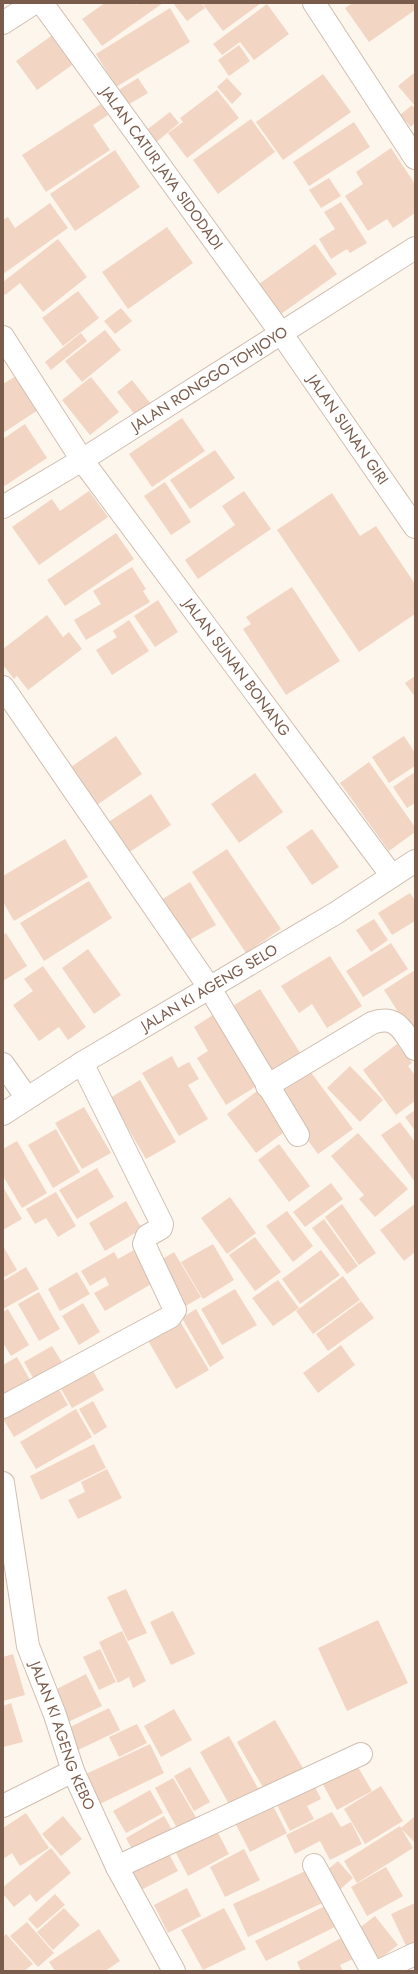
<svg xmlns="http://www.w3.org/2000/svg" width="418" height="1974" font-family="Jost,sans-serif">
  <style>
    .building { fill: #f3d5c3 }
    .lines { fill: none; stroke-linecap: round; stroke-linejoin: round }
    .minor-casing { stroke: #d1beb0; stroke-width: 24 }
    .minor { stroke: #fff; stroke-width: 22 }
    .labels { text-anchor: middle; stroke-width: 3; stroke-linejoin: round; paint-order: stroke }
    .street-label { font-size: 15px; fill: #7a5c4d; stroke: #fffaf3 }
  </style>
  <rect width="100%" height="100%" fill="#fdf6ec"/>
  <path class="building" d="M105 3H135L136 5 138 3H163L102 46 82 19Z
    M173 3H201L205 8 187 21Z
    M202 3H261L223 31Z
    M353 3H415V10L369 42 345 8Z
    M267 4 289 34 254 60 240 42 222 55 213 44Z
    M170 8 190 42 116 87 96 54Z
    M54 34 75 63 37 90 16 61Z
    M239 45 250 61 229 76 218 60Z
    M415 72V106L398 86Z
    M323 74 351 112 283 160 256 122Z
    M138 78 148 93 126 106 117 91Z
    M227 78 242 94 232 104 217 87Z
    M217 90 239 118 187 158 168 133 183 122 180 118Z
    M101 104 108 115 93 125 110 150 46 192 22 155Z
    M412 105 415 109V123L411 127 400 115Z
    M170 112 179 123 153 145 144 132Z
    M251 119 275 152 218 194 193 160Z
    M354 122 370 147 309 186 293 162Z
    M391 148 415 184V213L393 228 387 219 368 231 345 196 363 184 356 172Z
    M115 150 140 187 75 231 50 194Z
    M329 178 341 196 321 208 309 190Z
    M341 202 367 243 350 253 347 249 331 259 319 239 335 229 324 212Z
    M50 203 68 228 3 274V220L8 217 15 228Z
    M167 227 193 263 128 309 102 272Z
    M58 239 87 277 43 312 20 283 5 295 3 292V282Z
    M315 244 337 274 281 314 259 284Z
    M78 291 99 318 63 346 42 318Z
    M121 308 132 321 115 334 104 321Z
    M105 330 121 350 82 382 65 361Z
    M81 333 87 341 51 370 45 362Z
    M16 376 38 410 3 433V384Z
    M91 377 119 412 90 435 62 400Z
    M132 380 151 404 136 416 117 392Z
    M182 418 205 451 152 487 129 454Z
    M25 424 47 458 3 487V439Z
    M215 450 235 478 190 509 170 480Z
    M165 482 191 522 171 535 144 496Z
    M89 491 108 517 39 565 12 527 52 499 60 511Z
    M244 491 271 529 198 579 185 560 235 525 222 506Z
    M332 493 360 536 376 526 415 584V614L359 652 277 530Z
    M116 533 134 559 65 606 47 580Z
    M132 567 146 589 143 591 150 602 86 640 74 620 101 604 93 591Z
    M292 587 340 661 286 695 243 629 251 624 246 617Z
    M158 600 178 632 155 647 134 616Z
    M47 615 63 637 69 632 82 649 28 690 17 676 14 679 3 665V649Z
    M129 620 149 651 112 675 96 650 117 637 113 631Z
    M415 676V697L405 683Z
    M116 736 142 774 94 807 68 769Z
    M404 736 415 753V766L389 783 372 757Z
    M369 762 415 827V832L389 851 340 783Z
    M415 772V803L407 808 393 787Z
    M255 773 283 812 239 843 211 804Z
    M151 794 171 825 128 853 107 823Z
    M312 829 339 867 312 885 286 847Z
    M65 839 88 877 14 921 3 902V876Z
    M227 849 281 929 246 953 192 872Z
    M89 881 112 918 44 961 20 923Z
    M190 882 216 925 186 942 161 900Z
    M410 893 415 900V921L392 935 378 913Z
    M374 919 388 940 371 952 356 930Z
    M6 933 27 966 3 981V935Z
    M391 943 408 969 363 997 346 971Z
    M88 949 121 995 94 1014 62 968Z
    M330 956 362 1006 327 1028 312 1004 299 1013 281 986Z
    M43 966 86 1027 68 1040 59 1027 39 1041 13 1005 33 991 24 979Z
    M415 970V1038L384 990Z
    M260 989 302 1056 270 1076 228 1009Z
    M213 1015 257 1086 226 1105 197 1058 208 1051 194 1027Z
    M397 1044 412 1063 408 1066 415 1075V1101L396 1115 363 1070Z
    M172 1056 178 1068 189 1062 199 1079 188 1085 208 1119 179 1136 142 1073Z
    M350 1066 383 1100 360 1122 327 1088Z
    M307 1067 353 1129 318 1154 272 1092Z
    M140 1080 176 1142 146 1159 110 1098Z
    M257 1091 287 1130 256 1153 227 1114Z
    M84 1107 111 1153 82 1169 55 1123Z
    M415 1110V1131L405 1117Z
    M400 1122 415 1142V1182L381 1135Z
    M56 1129 80 1172 53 1188 28 1145Z
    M358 1133 408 1189 375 1217 359 1199 364 1195 331 1156Z
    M17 1141 47 1193 22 1208 3 1176V1149Z
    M279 1144 310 1186 289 1202 258 1160Z
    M97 1168 114 1197 77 1219 59 1190Z
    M331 1183 343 1199 305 1227 293 1212Z
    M3 1187 22 1219 3 1230Z
    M56 1192 76 1226 58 1237 46 1218 35 1224 26 1209Z
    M230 1197 256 1233 227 1254 201 1218Z
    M126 1201 142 1229 105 1251 89 1223Z
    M342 1204 376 1253 359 1265 325 1217Z
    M415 1204V1252L404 1261 380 1230Z
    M287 1211 313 1246 293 1262 266 1226Z
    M324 1219 358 1266 347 1274 312 1228Z
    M255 1237 281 1272 255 1291 229 1255Z
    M213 1244 234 1280 203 1299 181 1262Z
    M3 1246 17 1270 3 1278Z
    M134 1250 153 1283 105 1311 94 1293 109 1285 105 1277 90 1286 81 1271 114 1252 118 1259Z
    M321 1250 340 1275 300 1304 282 1279Z
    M174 1252 201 1297 182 1308 156 1263Z
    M26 1267 39 1289 3 1309V1281Z
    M77 1272 90 1294 60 1311 48 1289Z
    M343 1276 360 1300 313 1334 296 1311Z
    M278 1280 299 1308 273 1326 252 1298Z
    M235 1289 257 1325 222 1345 201 1309Z
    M39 1292 60 1329 39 1341 18 1304Z
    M361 1301 374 1318 328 1351 316 1334Z
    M83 1303 100 1332 79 1345 62 1316Z
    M8 1309 29 1345 11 1356 3 1343V1312Z
    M196 1309 224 1358 210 1367 182 1318Z
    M178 1318 209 1370 176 1389 146 1337Z
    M341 1345 355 1365 318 1393 303 1373Z
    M52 1346 66 1369 37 1385 24 1362Z
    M17 1357 33 1385 3 1403V1365Z
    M89 1364 104 1390 72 1408 57 1382Z
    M56 1384 68 1405 14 1437 3 1419V1415Z
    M93 1401 107 1427 94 1435 79 1409Z
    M76 1409 92 1437 36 1469 20 1442Z
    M94 1444 106 1468 41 1500 30 1476Z
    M107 1469 122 1498 78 1519 68 1500 85 1492 81 1482Z
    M126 1589 147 1633 128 1641 107 1597Z
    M173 1611 195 1654 171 1665 150 1622Z
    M378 1620 408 1683 347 1711 318 1648Z
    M122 1631 146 1681 133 1688 129 1677 118 1683 99 1642Z
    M100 1649 116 1682 99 1690 83 1657Z
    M13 1654 25 1695 3 1701V1657Z
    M86 1674 102 1706 66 1723 51 1692Z
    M11 1703 23 1742 3 1747V1706Z
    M109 1708 120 1730 74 1752 64 1730Z
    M174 1709 192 1740 161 1757 144 1726Z
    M275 1720 304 1770 265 1791 237 1742Z
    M137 1724 147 1743 119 1757 109 1737Z
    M229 1736 259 1790 230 1806 200 1752Z
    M150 1744 164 1773 100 1804 86 1774Z
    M355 1762 372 1791 337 1810 321 1781Z
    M190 1767 210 1802 194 1811 174 1776Z
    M173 1778 197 1819 178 1830 155 1788Z
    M312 1781 321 1799 307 1806 314 1819 290 1831 275 1801Z
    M381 1786 403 1821 365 1844 344 1809Z
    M150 1790 163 1813 126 1833 113 1811Z
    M270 1800 287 1833 250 1852 233 1819Z
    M332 1812 341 1827 351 1822 362 1844 330 1860 320 1841 295 1854 286 1835Z
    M26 1813 49 1848 20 1866 12 1853 3 1859V1828Z
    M63 1816 82 1839 61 1856 42 1834Z
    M164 1816 174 1833 135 1855 126 1838Z
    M415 1816V1843L401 1828Z
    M400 1826 413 1848 357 1883 344 1861Z
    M215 1827 229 1854 188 1876 174 1849Z
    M51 1848 71 1873 36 1902 30 1894 14 1907 3 1894V1887Z
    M244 1849 260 1880 225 1897 210 1867Z
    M167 1850 178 1871 141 1890 130 1869Z
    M338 1861 353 1878 336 1893 321 1875Z
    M386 1867 403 1896 367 1916 351 1887Z
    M312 1868 327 1901 248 1937 233 1904Z
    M187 1888 201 1916 168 1933 154 1905Z
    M55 1894 65 1905 37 1929 28 1919Z
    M415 1903V1947L408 1950 391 1914Z
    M325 1906 335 1927 266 1961 255 1941Z
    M64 1908 80 1925 53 1950 37 1932Z
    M224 1908 246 1949 203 1970 181 1930Z
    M375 1916 398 1945 377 1961 354 1932Z
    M27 1922 54 1953 38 1967 10 1936Z
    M99 1929 120 1961 105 1971H55L49 1962Z
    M6 1934 33 1964 24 1971H3V1937Z
    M341 1938 353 1959 340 1965 343 1971H301L297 1962Z"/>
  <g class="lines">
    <defs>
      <g id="minor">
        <path id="s1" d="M42 3 281 333 415 527"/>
        <path d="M314 3 415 158"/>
        <path d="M3 23 34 3"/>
        <path id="s2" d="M3 337 82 460 392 876"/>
        <path id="s3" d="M3 507 82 460 415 248"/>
        <path d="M3 687 209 987 298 1135"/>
        <path d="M3 1064 27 1098"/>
        <path d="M267 1086 372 1023C397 1014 403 1031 415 1049"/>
        <path id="s4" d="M3 1114 82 1063 336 913 415 861"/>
        <path d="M3 1407 155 1325 170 1317 175 1310 144 1244 147 1236 161 1228 162 1224 82 1063"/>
        <path id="s5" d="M3 1483 28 1646 55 1715 73 1771 117 1867 174 1971"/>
        <path d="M3 1806 73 1771"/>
        <path d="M314 1865 372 1971"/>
        <path d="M117 1867 361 1754"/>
        <path d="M379 1971 415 1954"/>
      </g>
    </defs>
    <use href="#minor" class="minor-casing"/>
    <use href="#minor" class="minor"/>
  </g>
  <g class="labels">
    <g class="street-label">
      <text dy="5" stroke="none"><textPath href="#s1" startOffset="204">JALAN CATUR JAYA SIDODADI</textPath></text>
      <text dy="5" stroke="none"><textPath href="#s3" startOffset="243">JALAN RONGGO TOHJOYO</textPath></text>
      <text dy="5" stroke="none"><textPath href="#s1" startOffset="525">JALAN SUNAN GIRI</textPath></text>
      <text dy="5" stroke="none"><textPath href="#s2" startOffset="405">JALAN SUNAN BONANG</textPath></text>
      <text dy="5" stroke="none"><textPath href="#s4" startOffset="242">JALAN KI AGENG SELO</textPath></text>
      <text dy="5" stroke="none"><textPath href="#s5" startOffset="261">JALAN KI AGENG KEBO</textPath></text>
    </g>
  </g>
  <rect width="418" height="1974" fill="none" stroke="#7a5c4d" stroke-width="8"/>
</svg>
